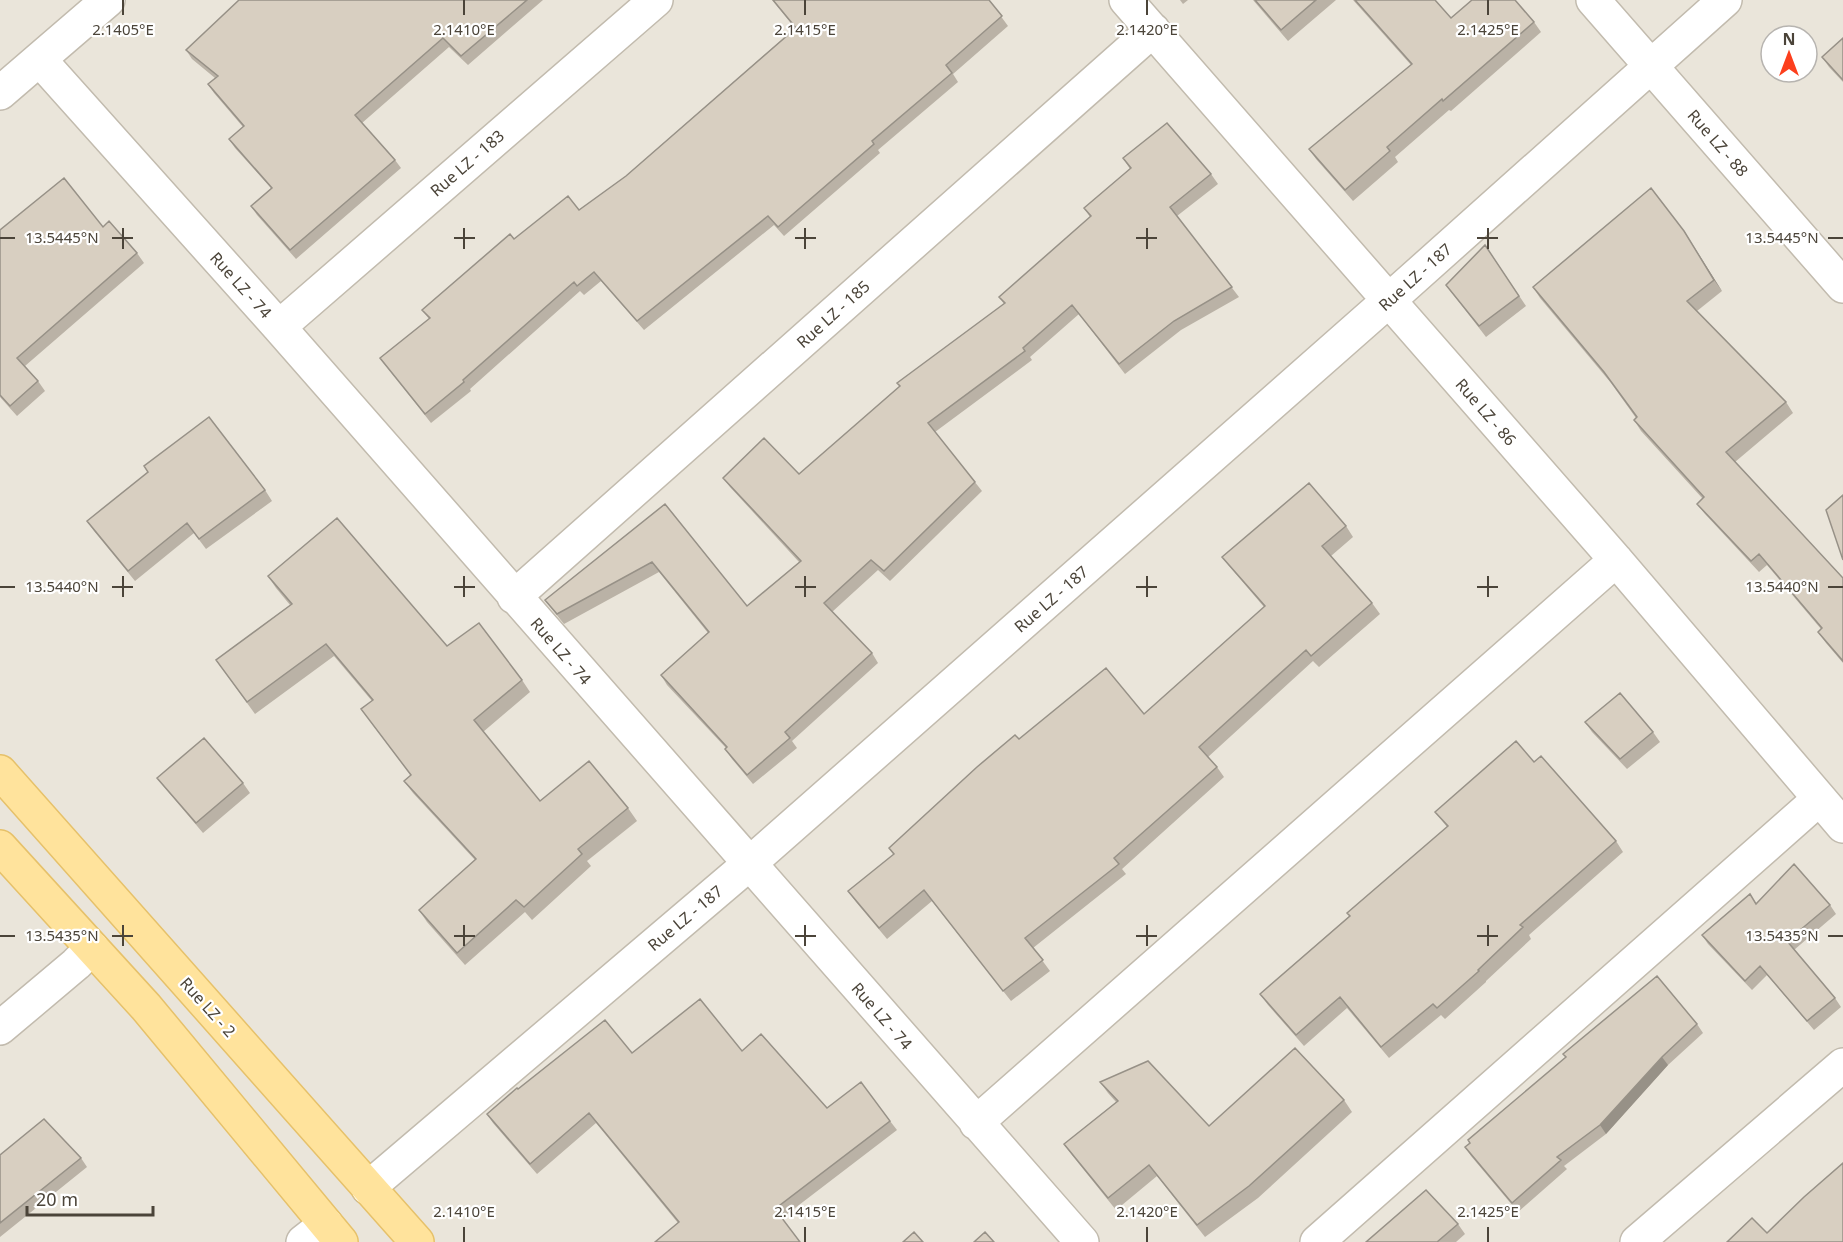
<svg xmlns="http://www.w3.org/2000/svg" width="1843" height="1242" font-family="'Noto Sans',sans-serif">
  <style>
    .residential { fill: #eae5da; fill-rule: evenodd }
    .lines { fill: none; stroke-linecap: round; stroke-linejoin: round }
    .minor-casing { stroke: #c2bbae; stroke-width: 36 }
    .major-casing { stroke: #e6c16a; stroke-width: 36 }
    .minor { stroke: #fff; stroke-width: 33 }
    .major { stroke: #ffe39c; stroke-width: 33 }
    .wall { fill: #bab2a6 }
    .shaded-wall { fill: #979187 }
    .building { fill: #d8cfc1; stroke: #979187; stroke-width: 1.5 }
    .ticks { fill: none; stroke: #4b4439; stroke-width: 2 }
    .labels { text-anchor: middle; stroke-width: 4.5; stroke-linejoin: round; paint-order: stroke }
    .street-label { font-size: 16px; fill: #4b4439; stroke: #fff }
    .ticks-label { font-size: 15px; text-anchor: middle; fill: #4b4439; stroke: #fff; stroke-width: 4.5; stroke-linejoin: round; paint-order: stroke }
  </style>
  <rect width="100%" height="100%" fill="#f6f3ec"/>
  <path class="residential" d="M0 0H1843V1242H0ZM1771 36H1807V72H1771Z"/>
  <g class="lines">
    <defs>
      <path id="minor" d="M1126 0 1616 560 1843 826
        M1593 0 1843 286
        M40 60 279 327 1082 1242
        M0 93 108 0
        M279 327 656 0
        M514 597 1153 30
        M0 1028 76 964 92 948
        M976 1123 1616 560
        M368 1188 749 864 1388 301 1725 0
        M303 1242 326 1224
        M1317 1242 1819 799
        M1637 1242 1843 1065"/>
      <path id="major" d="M0 772 417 1242
        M0 847 146 1007 341 1242"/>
    </defs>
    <use href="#minor" class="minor-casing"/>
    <use href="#major" class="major-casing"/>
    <use href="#minor" class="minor"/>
    <use href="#major" class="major"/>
  </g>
  <path class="wall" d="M239 0H543L468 65 449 47 362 123 395 160 401 168 296 259 257 215 251 206 271 188 235 148 229 139 243 127 214 93 208 84 215 78 192 59 186 50Z
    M772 0H989L1008 26 953 74 958 82 878 150 880 153 784 236 774 225 644 330 601 281 584 295 580 291 470 389 471 391 431 423 380 358 429 319 422 310 514 239 579 210 626 176 795 28Z
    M1180 0H1188L1183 4Z
    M1253 0H1336L1288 41Z
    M1353 0H1435L1451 18 1534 22 1541 32 1451 111 1449 110 1395 157 1398 162 1353 201 1316 159 1309 149 1411 65Z
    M1843 38V82L1829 67 1822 57Z
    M1123 158 1211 174 1218 184 1177 216 1239 297 1181 330 1125 374 1079 314 1030 357 1032 360 935 432 982 491 890 581 878 570 832 612 872 653 878 663 792 741 797 748 753 784 732 759 725 749 726 748 667 685 661 675 708 633 659 572 564 624 552 609 545 600 665 504 747 606 799 562 730 487 723 478 799 474 1004 304 999 297 1090 217 1084 208 1130 169Z
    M103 227 137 253 144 263 25 366 38 381 45 391 17 416 0 397V230Z
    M1684 231 1722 291 1697 311 1786 402 1793 413 1735 462 1843 578V663L1826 643 1818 632 1821 629 1767 565 1759 572 1705 514 1697 504 1703 499 1641 431 1634 420 1636 418 1611 383 1540 298 1533 287Z
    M1485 245 1526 306 1486 337 1446 285Z
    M265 490 272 501 206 549 194 533 135 581 94 531 87 521Z
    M1346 526 1353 537 1331 556 1372 603 1380 614 1319 667 1313 661 1208 757 1217 767 1224 777 1122 869 1126 874 1033 948 1050 971 1011 1001 932 901 887 939 856 902 848 891 894 855 889 848 1019 739 1144 714 1264 607 1230 567 1222 557Z
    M268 576 447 646 522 680 530 692 483 732 540 801 628 808 637 821 587 861 591 866 532 920 525 912 465 965 427 922 419 910 475 860 413 793 404 781 411 775 361 709 372 701 334 656 255 714 216 660 290 605 276 588Z
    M1585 722 1653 732 1660 742 1627 769 1592 732Z
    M1534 762 1616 841 1623 852 1529 935 1531 939 1486 981V982L1445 1019 1441 1015 1389 1058 1347 1008 1304 1046 1268 1005 1260 994 1349 916 1447 827 1435 812Z
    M157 778 243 783 250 793 203 833 165 788Z
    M1757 903 1830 905 1836 914 1794 950 1835 998 1841 1007 1814 1030 1767 975 1752 990 1708 944 1702 935Z
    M1697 1024 1703 1033 1668 1065 1606 1134 1564 1166 1567 1169 1518 1212 1471 1156 1465 1147Z
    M742 1051 827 1108 890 1121 897 1130 782 1218 678 1223 596 1123 537 1174 493 1123 487 1114 518 1089 632 1053Z
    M1100 1082 1209 1126 1344 1100 1352 1112 1258 1198 1205 1237 1157 1176 1116 1210 1072 1155 1064 1144 1116 1102 1108 1093Z
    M0 1155 81 1158 87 1167 0 1237Z
    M1458 1224 1465 1234 1456 1242H1366Z"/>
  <path class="shaded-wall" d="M1684 231 1691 242 1722 291 1714 280Z
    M1662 1057 1668 1065 1606 1134 1600 1125Z"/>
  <path class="building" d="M239 0H527L461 56 443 38 355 115 395 160 290 250 251 206 272 188 229 139 244 126 208 84 218 76 186 50Z
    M773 0H989L1002 16 946 65 952 73 872 141 874 144 778 227 768 216 637 321 594 272 577 286 574 282 463 380 464 382 425 414 380 358 430 318 422 310 510 234 514 239 568 196 579 210 626 176 796 28Z
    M1255 0H1316L1281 30Z
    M1355 0H1435L1451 18 1472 0H1515L1534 22 1443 101 1442 99 1387 147 1390 151 1345 190 1309 149 1412 64Z
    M1843 38V80L1822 57Z
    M1167 123 1211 174 1170 207 1232 287 1174 321 1119 364 1072 305 1023 348 1025 351 928 423 975 482 884 571 871 560 824 603 872 653 785 732 790 738 747 775 725 749 727 747 661 675 709 632 652 562 557 614 545 600 665 504 747 606 801 561 723 478 764 438 799 474 900 386 897 383 1005 303 999 297 1091 216 1084 208 1131 168 1123 158Z
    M64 178 103 227 109 221 137 253 17 358 38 381 10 406 0 395V230Z
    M1651 188 1684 231 1714 280 1687 301 1786 402 1726 452 1843 578V661L1818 632 1822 628 1759 554 1751 561 1697 504 1704 497 1634 420 1637 417 1604 372 1533 287Z
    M1485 245 1519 296 1479 326 1446 285Z
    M209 417 265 490 199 539 187 523 128 571 87 521 148 472 144 466Z
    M1309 483 1346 526 1322 546 1372 603 1311 656 1306 650 1199 747 1217 767 1114 858 1119 864 1025 938 1043 960 1003 991 924 890 879 928 848 891 894 854 889 848 977 767 1015 735 1019 739 1106 668 1144 714 1265 606 1222 557Z
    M1843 495V560L1826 510Z
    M337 518 447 646 479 623 522 680 474 720 540 801 589 761 628 808 578 849 582 854 524 907 516 900 457 953 419 910 476 859 404 781 411 775 361 709 373 700 326 644 247 702 216 660 292 604 268 576Z
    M1620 693 1653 732 1620 759 1585 722Z
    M204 738 243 783 196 823 157 778Z
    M1516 741 1534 762 1541 756 1616 841 1520 925 1523 927 1478 970 1479 971 1437 1008 1433 1004 1381 1047 1340 997 1296 1035 1260 994 1350 916 1347 913 1448 826 1435 812Z
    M1794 864 1830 905 1787 941 1835 998 1807 1021 1760 966 1745 981 1702 935 1750 894 1756 904Z
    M1657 976 1697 1024 1662 1057 1600 1125 1557 1157 1561 1160 1512 1203 1465 1147 1470 1143 1468 1140 1566 1057 1563 1054Z
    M700 999 742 1051 761 1034 827 1108 861 1082 890 1121 775 1209 800 1242H655L679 1222 589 1113 530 1164 487 1114 517 1088 518 1089 605 1020 632 1053Z
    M1295 1048 1344 1100 1249 1186 1197 1225 1149 1165 1108 1198 1064 1144 1118 1101 1100 1082 1148 1061 1209 1126Z
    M44 1119 81 1158 0 1223V1155Z
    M1843 1163V1242H1727L1752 1218 1767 1233 1804 1197Z
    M1426 1190 1458 1224 1437 1242H1366Z
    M914 1232 923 1242H903Z
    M985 1232 994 1242H974Z"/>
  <path class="ticks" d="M123 0V15M464 0V15M805 0V15M1147 0V15M1488 0V15M123 228V249M464 228V249M805 228V249M1147 228V249M1488 228V249M0 238H15M112 238H133M454 238H475M795 238H816M1136 238H1157M1477 238H1498M1828 238H1843M123 576V597M464 576V597M805 576V597M1147 576V597M1488 576V597M0 587H15M112 587H133M454 587H475M795 587H816M1136 587H1157M1477 587H1498M1828 587H1843M123 925V946M464 925V946M805 925V946M1147 925V946M1488 925V946M0 936H15M112 936H133M454 936H475M795 936H816M1136 936H1157M1477 936H1498M1828 936H1843M464 1227V1242M805 1227V1242M1147 1227V1242M1488 1227V1242"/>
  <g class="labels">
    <g class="street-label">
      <text transform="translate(1718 143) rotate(49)" y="6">Rue LZ - 88</text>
      <text transform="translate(467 163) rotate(-41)" y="6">Rue LZ - 183</text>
      <text transform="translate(1415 277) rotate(-42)" y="6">Rue LZ - 187</text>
      <text transform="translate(241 285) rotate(48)" y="6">Rue LZ - 74</text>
      <text transform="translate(833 314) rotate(-42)" y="6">Rue LZ - 185</text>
      <text transform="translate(1486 412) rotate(49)" y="6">Rue LZ - 86</text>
      <text transform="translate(1051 599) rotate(-41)" y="6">Rue LZ - 187</text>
      <text transform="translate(561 651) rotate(49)" y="6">Rue LZ - 74</text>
      <text transform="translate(685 918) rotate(-40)" y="6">Rue LZ - 187</text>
      <text transform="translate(208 1007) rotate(48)" y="6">Rue LZ - 2</text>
      <text transform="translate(882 1016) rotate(49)" y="6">Rue LZ - 74</text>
    </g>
  </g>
  <g class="ticks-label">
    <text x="123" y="35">2.1405°E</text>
    <text x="464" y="35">2.1410°E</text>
    <text x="805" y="35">2.1415°E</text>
    <text x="1147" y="35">2.1420°E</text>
    <text x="1488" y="35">2.1425°E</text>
    <text x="62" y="243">13.5445°N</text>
    <text x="1782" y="243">13.5445°N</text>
    <text x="62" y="592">13.5440°N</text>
    <text x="1782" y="592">13.5440°N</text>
    <text x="62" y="941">13.5435°N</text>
    <text x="1782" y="941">13.5435°N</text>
    <text x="464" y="1217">2.1410°E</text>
    <text x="805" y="1217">2.1415°E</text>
    <text x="1147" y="1217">2.1420°E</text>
    <text x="1488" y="1217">2.1425°E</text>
  </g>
  <g transform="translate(1789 54)"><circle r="28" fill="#ffffff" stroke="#b7b4b0" stroke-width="1.5"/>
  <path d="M0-4.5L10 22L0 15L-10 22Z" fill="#fc3f1d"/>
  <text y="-9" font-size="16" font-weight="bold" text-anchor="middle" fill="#4b4439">N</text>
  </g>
  <path d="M27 1206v9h126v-9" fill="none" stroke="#4b4439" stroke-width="3"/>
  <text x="36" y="1206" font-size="18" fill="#4b4439" stroke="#ffffff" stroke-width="4.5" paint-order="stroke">20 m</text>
</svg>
